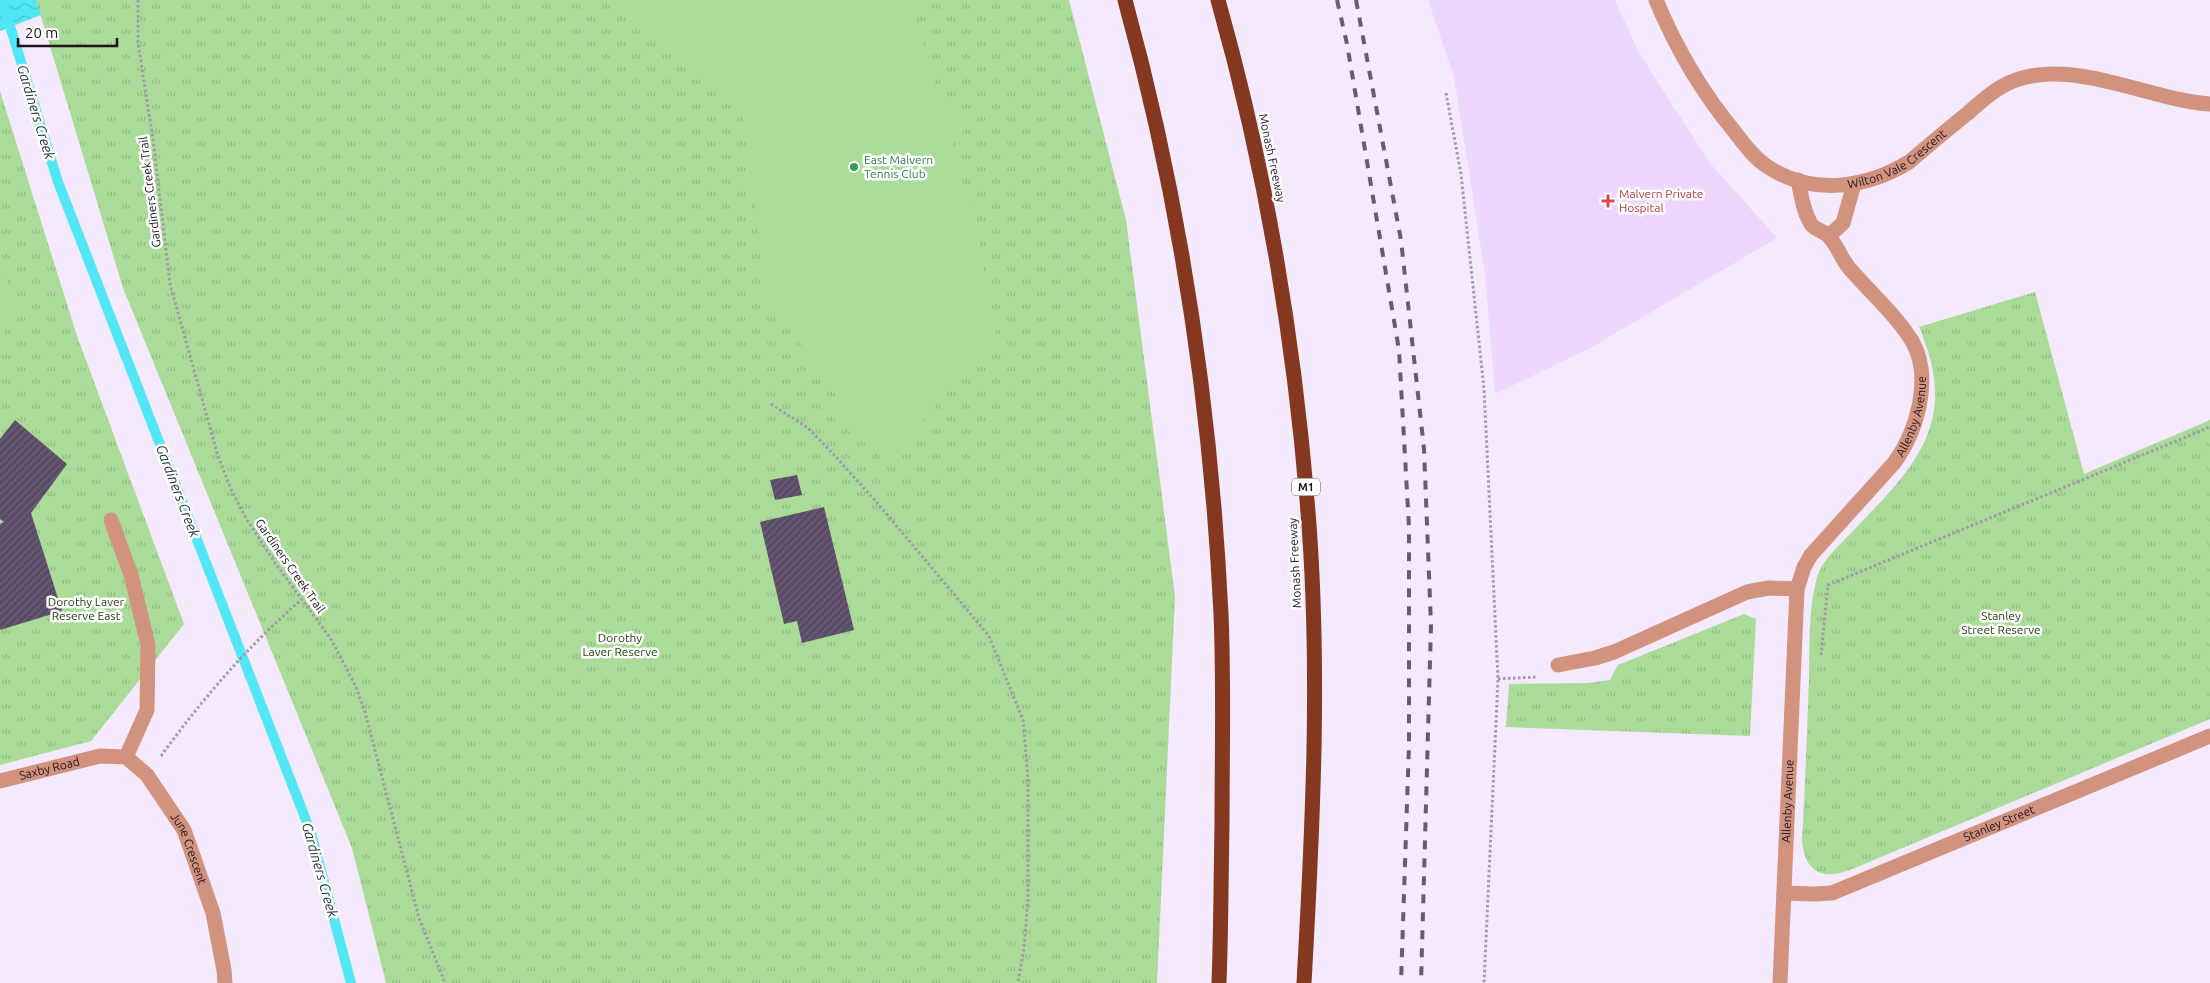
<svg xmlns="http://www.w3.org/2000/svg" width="2210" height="983" font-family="Ubuntu,sans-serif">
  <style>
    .built { fill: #eed7ff }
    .grass { fill: url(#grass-tufts) }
    .pitch { fill: #aadb98 }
    .water { fill: url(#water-waves) }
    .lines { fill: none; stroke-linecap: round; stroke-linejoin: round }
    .stream { stroke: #52e7f5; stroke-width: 10 }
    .building { fill: url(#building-hatch) }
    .path { stroke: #a299a9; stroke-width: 3; stroke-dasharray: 2.5 2.5; stroke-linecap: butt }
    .minor { stroke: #d2937e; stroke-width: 15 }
    .highway { stroke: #84381f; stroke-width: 15 }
    .rail { stroke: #665d6c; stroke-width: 4; stroke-dasharray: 9 9; stroke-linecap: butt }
    .leisure-dot { fill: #2e9e5b; stroke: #fff; stroke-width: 2 }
    .health-dot { fill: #e0444e; stroke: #fff; stroke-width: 2 }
    .labels { text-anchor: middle; stroke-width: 5; stroke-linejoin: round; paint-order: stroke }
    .shield { fill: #fff; stroke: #5f5a62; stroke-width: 1 }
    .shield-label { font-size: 11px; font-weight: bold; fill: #1b141f }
    .street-label { font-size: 12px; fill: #1b141f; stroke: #fff }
    .leisure-label { font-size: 12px; fill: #27864d; stroke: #fff; text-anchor: start }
    .health-label { font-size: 12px; fill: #be3a42; stroke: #fff; text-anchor: start }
    .park-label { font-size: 12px; fill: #183e05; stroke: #fff }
    .water-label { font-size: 14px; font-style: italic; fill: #173032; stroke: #fff }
  </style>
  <defs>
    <pattern id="grass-tufts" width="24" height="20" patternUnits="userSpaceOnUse" patternTransform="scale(1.25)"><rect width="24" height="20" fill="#aadb98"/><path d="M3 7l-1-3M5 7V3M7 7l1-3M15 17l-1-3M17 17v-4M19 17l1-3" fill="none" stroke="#92bb83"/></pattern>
    <pattern id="water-waves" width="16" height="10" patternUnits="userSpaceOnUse" patternTransform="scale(1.25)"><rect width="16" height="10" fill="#52e7f5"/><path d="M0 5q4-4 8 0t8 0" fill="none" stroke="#47c5d2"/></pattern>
    <pattern id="building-hatch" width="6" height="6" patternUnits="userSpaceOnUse" patternTransform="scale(1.25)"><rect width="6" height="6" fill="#5b4b66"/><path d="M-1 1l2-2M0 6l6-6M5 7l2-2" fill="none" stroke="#6e6177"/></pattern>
  </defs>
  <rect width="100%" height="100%" fill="#f4e9fd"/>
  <path class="built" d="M1428 0H1615L1639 53 1710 163 1777 238 1592 347 1495 394 1485 274 1454 77Z"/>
  <path class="grass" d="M36 0H1069L1126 220 1175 597 1157 983H386L352 848 123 288Z
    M0 91 77 336 184 624 91 741 0 765Z
    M2035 292 2084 474 2210 420V719L1850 870C1822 880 1806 873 1802 842 1805 788 1807 733 1809 679 1810 647 1808 613 1816 581 1821 560 1839 546 1853 531 1917 465 1960 421 1919 327Z
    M1744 614 1756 619 1750 736 1506 727 1509 684 1588 683 1610 680 1618 665Z"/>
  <path class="pitch" d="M617 0H912L938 96 970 125 952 143 978 235 992 324 998 329 886 466 878 454 827 413 838 398 767 296 741 99Z
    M0 260 14 303 0 349Z"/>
  <path class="water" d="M0 0H36L41 15 0 31Z"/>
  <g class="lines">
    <path class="stream" d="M2 0 58 182 311 833 351 983"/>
  </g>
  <path class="building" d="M15 420 67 464 31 513 62 611 0 630V524L4 522 0 519V439Z
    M797 475 802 495 775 500 770 480Z
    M824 507 854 630 802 643 797 621 784 624 760 522Z"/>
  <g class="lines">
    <path class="path" d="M138 0V43L153 139 170 284 218 456 230 487 244 515 275 563 331 639 356 687 365 712 419 918 445 983
      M1446 93 1461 174 1484 389 1498 679 1484 983
      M771 404 808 428 836 457 879 505 989 636 1023 720 1028 778V898L1024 948 1018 983
      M1821 655 1828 585 2210 427
      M1498 679 1537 677
      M161 756C203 698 248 646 302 599"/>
    <g class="minor">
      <path id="s1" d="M1656 0C1676 48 1701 91 1734 131 1744 144 1754 158 1768 167 1812 196 1867 188 1909 162 1929 145 1948 129 1968 113 1978 104 1989 94 2001 87 2062 51 2146 100 2210 104"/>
      <path d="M1829 236 1843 223 1854 184"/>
      <path d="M111 520 131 575 148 645 147 710 126 757"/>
      <path d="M1558 665 1595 658 1614 652 1747 592 1769 588 1797 589"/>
      <path id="s2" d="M0 781 100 756 126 757 147 775 184 830 213 913 224 970 225 983"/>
      <path id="s3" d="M1784 893 1815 894 1832 893 2210 736"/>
      <path id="s4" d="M1780 983 1797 589 1804 567 1811 555 1894 463C1917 432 1933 377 1912 341 1896 315 1870 292 1850 269 1841 259 1838 246 1829 237 1825 231 1815 230 1811 224 1803 211 1801 194 1798 180"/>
    </g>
    <path class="highway" d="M1125 0C1180 200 1211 407 1221 614 1224 684 1222 754 1222 824 1221 877 1221 930 1219 983
      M1218 0C1264 163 1293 331 1307 500 1321 660 1313 823 1304 983"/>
    <path class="rail" d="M1337 0 1347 44 1399 350 1409 527V745L1401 983
      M1356 0 1401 240 1424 449 1431 625 1421 983"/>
  </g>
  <circle class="leisure-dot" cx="854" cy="167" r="5"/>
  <path class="health-dot" d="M1605.5 193.5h5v5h5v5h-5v5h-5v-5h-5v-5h5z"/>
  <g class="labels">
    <rect class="shield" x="1292" y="478.5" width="28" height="17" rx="4"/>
    <g class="shield-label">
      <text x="1306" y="491">M1</text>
    </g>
    <g class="street-label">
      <text dy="4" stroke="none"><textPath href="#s1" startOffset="342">Wilton Vale Crescent</textPath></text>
      <text transform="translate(1272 158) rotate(78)" y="4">Monash Freeway</text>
      <text transform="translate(150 192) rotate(-97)" y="4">Gardiners Creek Trail</text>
      <text dy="4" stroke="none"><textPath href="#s4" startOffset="606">Allenby Avenue</textPath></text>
      <text transform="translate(1295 563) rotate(-93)" y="4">Monash Freeway</text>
      <text transform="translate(290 566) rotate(55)" y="4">Gardiners Creek Trail</text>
      <text dy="4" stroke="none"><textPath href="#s2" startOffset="51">Saxby Road</textPath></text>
      <text dy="4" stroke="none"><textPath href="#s4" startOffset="182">Allenby Avenue</textPath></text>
      <text dy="4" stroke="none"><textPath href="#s3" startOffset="229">Stanley Street</textPath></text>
      <text dy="4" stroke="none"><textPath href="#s2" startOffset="242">June Crescent</textPath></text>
    </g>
    <g class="leisure-label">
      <text x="864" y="164">East Malvern<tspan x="864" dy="14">Tennis Club</tspan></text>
    </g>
    <g class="health-label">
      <text x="1619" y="198">Malvern Private<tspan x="1619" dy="14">Hospital</tspan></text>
    </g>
    <g class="park-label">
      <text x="86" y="606">Dorothy Laver<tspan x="86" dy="14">Reserve East</tspan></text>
      <text x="2001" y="620">Stanley<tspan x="2001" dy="14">Street Reserve</tspan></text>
      <text x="620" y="642">Dorothy<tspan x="620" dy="14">Laver Reserve</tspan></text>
    </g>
    <g class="water-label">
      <text transform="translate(36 112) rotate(73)" y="5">Gardiners Creek</text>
      <text transform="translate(178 491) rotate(69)" y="5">Gardiners Creek</text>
      <text transform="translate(320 870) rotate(74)" y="5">Gardiners Creek</text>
    </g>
  </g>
  <path d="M18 38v8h99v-8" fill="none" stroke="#1b141f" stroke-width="2.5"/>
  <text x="25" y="38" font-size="15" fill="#1b141f" stroke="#ffffff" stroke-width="4" paint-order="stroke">20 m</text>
</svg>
